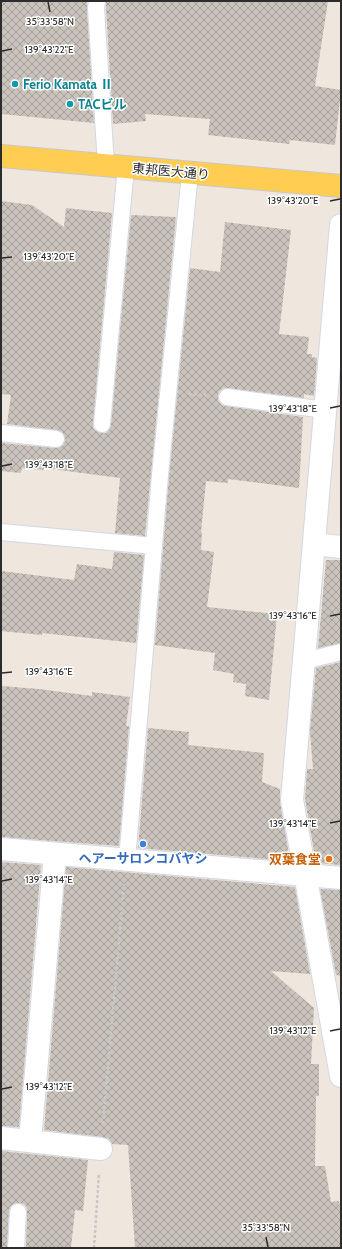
<svg xmlns="http://www.w3.org/2000/svg" width="342" height="1249" font-family="Cabin,'Noto Sans JP',sans-serif">
  <style>
    .building { fill: url(#building-cross-hatch) }
    .lines { fill: none; stroke-linecap: round; stroke-linejoin: round }
    .service-casing { stroke: #d2d7e6; stroke-width: 18 }
    .minor-casing { stroke: #d2d7e6; stroke-width: 24 }
    .primary-casing { stroke: #c8c8c8; stroke-width: 24 }
    .path { stroke: #c8c8c8; stroke-width: 2.5; stroke-dasharray: 3 2; stroke-linecap: butt }
    .service { stroke: #fff; stroke-width: 16 }
    .minor { stroke: #fff; stroke-width: 22 }
    .primary { stroke: #ffcd52; stroke-width: 22 }
    .ticks { fill: none; stroke: #2c2c2c; stroke-width: 1.5 }
    .culture-dot { fill: #0f9aa8; stroke: #fff; stroke-width: 1.5 }
    .shop-dot { fill: #3f7fe0; stroke: #fff; stroke-width: 1.5 }
    .food-dot { fill: #e8710a; stroke: #fff; stroke-width: 1.5 }
    .labels { text-anchor: middle; stroke-width: 3; stroke-linejoin: round; paint-order: stroke }
    .culture-label { font-size: 13px; font-weight: bold; fill: #0d838f; stroke: #fff; text-anchor: start }
    .street-label { font-size: 13px; fill: #2c2c2c; stroke: #fff }
    .shop-label { font-size: 13px; font-weight: bold; fill: #366cbe; stroke: #fff }
    .food-label { font-size: 13px; font-weight: bold; fill: #c56008; stroke: #fff; text-anchor: end }
    .ticks-label { font-size: 10px; text-anchor: middle; fill: #2c2c2c; stroke: #fff; stroke-width: 3; stroke-linejoin: round; paint-order: stroke }
  </style>
  <defs>
    <pattern id="building-cross-hatch" width="8" height="8" patternUnits="userSpaceOnUse"><rect width="8" height="8" fill="#cac3bc"/><path d="M0 0l8 8M0 8l8-8" fill="none" stroke="#a49f99"/></pattern>
  </defs>
  <rect width="100%" height="100%" fill="#efe6dd"/>
  <path class="building" d="M1 1H87V9L94 123 1 114Z
    M106 1H328L315 86 341 90 335 145 290 140 289 144 208 135 210 119 145 114 146 121 113 124 106 8Z
    M1 201 32 205 64 227 66 208 112 213 93 423V428L96 431 102 433H106L109 430 111 425 131 215 176 217 145 536 115 533 120 478 44 468 43 470 22 468 21 473 1 471V443L55 448 60 447 63 445 65 440 64 435 62 432 57 430 7 424 11 395 1 394Z
    M225 222 291 230 279 334 309 337 307 354H312V357L317 358 314 396 304 394V398L228 388H223L219 392 218 395V401L222 405 226 406 303 417 299 488 228 479V483L206 481 201 532H202L201 550 214 552 207 607 277 614 269 700 245 696 246 684 233 682 234 674 213 670 215 653 155 645 169 476 190 268 220 272Z
    M114 552 144 555 136 643 42 633V635L1 631V571L74 580 77 564 112 569Z
    M326 560H341V643L318 648Z
    M341 662V865L316 863 305 799 307 769H313L310 731 316 668Z
    M1 686 39 689 92 696V692L130 697 126 726H129L119 846 1 837Z
    M148 728 189 732 188 745 264 753 262 782 280 789V802L290 861 138 848Z
    M1 862 41 865 19 1127 1 1126Z
    M66 867 295 887 310 974 271 971 314 1008 311 1064H319V1096H316L315 1166H325L331 1202 339 1201 341 1213V1248H135L128 1145 112 1144 109 1139 102 1137 44 1130Z
    M320 889 341 890V976L336 975Z
    M1 1151 88 1160 83 1211 75 1210 71 1248H26L27 1212V1208L24 1204 18 1203 13 1204 10 1207 9 1211 7 1248H1Z"/>
  <g class="lines">
    <defs>
      <path id="service" d="M97 1 96 8 106 165
        M227 397 325 410
        M102 424 126 167
        M1 433 56 439
        M1 532 154 546
        M304 661 341 652
        M127 860 160 475 190 173
        M16 1248 18 1212"/>
      <path id="minor" d="M341 225 292 800 341 1076
        M314 544 341 547
        M1 849 341 878
        M1 1138 101 1149
        M30 1141 55 854"/>
      <path id="primary" d="M1 156 341 186"/>
    </defs>
    <use href="#service" class="service-casing"/>
    <use href="#minor" class="minor-casing"/>
    <use href="#primary" class="primary-casing"/>
    <path class="path" d="M189 394 206 395
      M103 1124 124 884
      M94 1248 99 1173"/>
    <use href="#service" class="service"/>
    <use href="#minor" class="minor"/>
    <use href="#primary" class="primary"/>
  </g>
  <path class="ticks" d="M48 2 50 12M2 51 12 49M330 201 340 199M2 258 12 257M330 408 340 406M2 466 12 464M330 616 340 614M2 673 12 672M330 823 340 821M2 881 12 879M330 1031 340 1029M2 1089 12 1087M266 1237 268 1247"/>
  <g class="culture-dot">
    <circle cx="15" cy="84" r="4"/>
    <circle cx="70" cy="104" r="4"/>
  </g>
  <circle class="shop-dot" cx="143" cy="844" r="4"/>
  <circle class="food-dot" cx="329" cy="859" r="4"/>
  <g class="labels">
    <g class="culture-label">
      <text x="23" y="89">Ferio Kamata Ⅱ</text>
      <text x="78" y="109">TACビル</text>
    </g>
    <g class="street-label">
      <text transform="translate(171 171) rotate(5)" y="5">東邦医大通り</text>
    </g>
    <g class="shop-label">
      <text x="143" y="863">ヘアーサロンコバヤシ</text>
    </g>
    <g class="food-label">
      <text x="321" y="864">双葉食堂</text>
    </g>
  </g>
  <g class="ticks-label">
    <text x="50" y="25">35°33'58"N</text>
    <text x="49" y="53">139°43'22"E</text>
    <text x="293" y="204">139°43'20"E</text>
    <text x="49" y="260">139°43'20"E</text>
    <text x="293" y="412">139°43'18"E</text>
    <text x="49" y="468">139°43'18"E</text>
    <text x="293" y="619">139°43'16"E</text>
    <text x="49" y="675">139°43'16"E</text>
    <text x="293" y="827">139°43'14"E</text>
    <text x="49" y="883">139°43'14"E</text>
    <text x="293" y="1034">139°43'12"E</text>
    <text x="49" y="1090">139°43'12"E</text>
    <text x="266" y="1231">35°33'58"N</text>
  </g>
  <rect width="342" height="1249" fill="none" stroke="#2c2c2c" stroke-width="4"/>
</svg>
